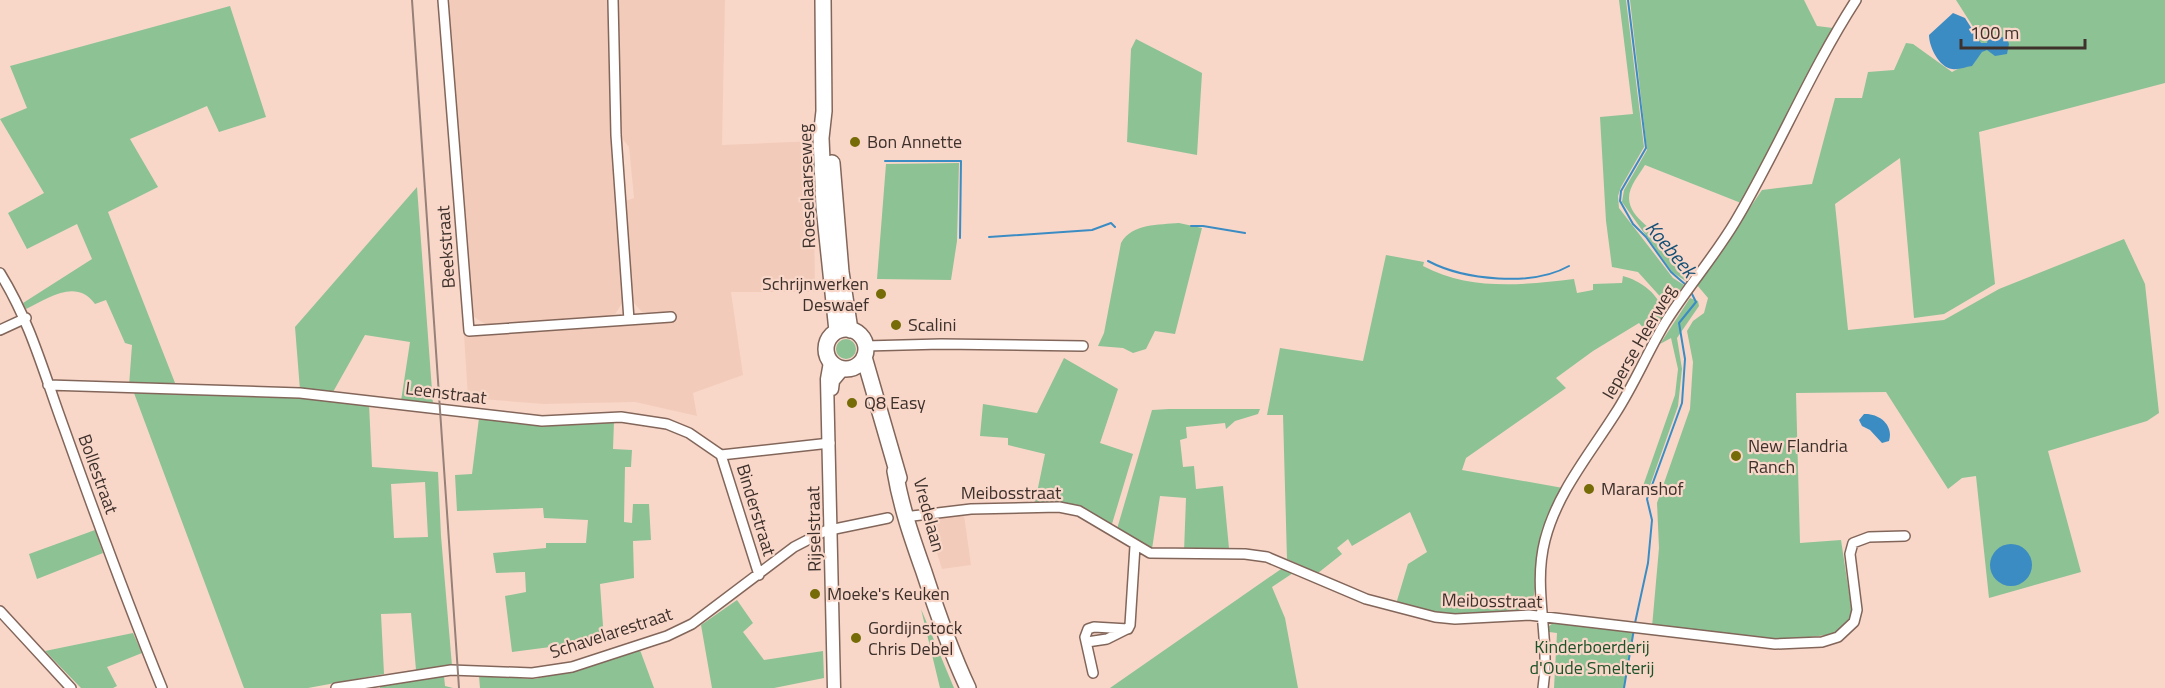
<svg xmlns="http://www.w3.org/2000/svg" width="2165" height="688" font-family="'Titillium Web',sans-serif">
  <style>
    .built { fill: #f3cbba }
    .green { fill: #8dc295; fill-rule: evenodd }
    .water { fill: #3c8cc4 }
    .lines { fill: none; stroke-linecap: round; stroke-linejoin: round }
    .stream { stroke: #3c8cc4; stroke-width: 2 }
    .minor-casing { stroke: #83665a; stroke-width: 12 }
    .tertiary-casing { stroke: #83665a; stroke-width: 15 }
    .primary-casing { stroke: #83665a; stroke-width: 18 }
    .minor { stroke: #fff; stroke-width: 9 }
    .tertiary { stroke: #fff; stroke-width: 12 }
    .primary { stroke: #fff; stroke-width: 15 }
    .rail { stroke: #968077; stroke-width: 2 }
    .poi-dot { fill: #756c07; stroke: #f8d7c9; stroke-width: 2 }
    .labels { text-anchor: middle; stroke-width: 4.5; stroke-linejoin: round; paint-order: stroke }
    .poi-label { font-size: 18px; fill: #3e312c; stroke: #f8d7c9; text-anchor: start }
    .street-label { font-size: 18px; fill: #3e312c; stroke: #f8d7c9 }
    .park-label { font-size: 18px; fill: #1e522a; stroke: #f8d7c9 }
    .water-label { font-size: 20px; font-style: italic; fill: #145076; stroke: #f8d7c9 }
  </style>
  <rect width="100%" height="100%" fill="#f8d7c9"/>
  <path class="built" d="M447 0H609L611 137 623 302 615 314 608 317 488 326 474 317 470 309Z
    M618 0H725L722 145 813 141 815 292H731L743 375 693 393 697 416 635 402 544 404 468 398 464 335 675 321 674 313 642 312 632 301 625 201 634 198 629 147 621 137Z
    M964 515 971 565 942 569 926 519Z"/>
  <path class="green" d="M1619 0H1626L1644 147 1621 187 1618 196 1619 208 1673 278 1684 285 1670 304 1666 303 1638 272 1612 267 1606 221 1600 117 1633 114Z
    M1630 0H1804L1817 26 1833 28 1741 203 1645 165C1639 175 1629 186 1629 198 1629 219 1659 232 1669 247 1679 261 1678 263 1692 276L1687 282 1672 272 1622 202 1624 190 1647 150Z
    M1956 0H2165V83L1979 132 1995 284 1944 314 1914 318 1900 158 1835 204 1848 330 1944 320 1999 289 2124 239 2145 284 2159 413 2147 421 2048 451 2081 572 1989 598 1976 476 1962 478 1948 489 1886 392 1796 393 1800 543 1841 540 1853 619 1836 634 1783 640 1652 627 1659 548 1657 503 1690 409 1693 362 1687 331 1693 321 1704 313 1708 298 1697 285 1762 190 1812 184 1835 98H1862L1868 72 1894 70 1906 43 1913 44 1952 72 1974 60 1977 33Z
    M230 6 266 117 219 132 207 106 130 139 158 187 108 212 177 388 129 386 132 345 125 343 106 300 95 304C76 278 49 298 26 309L23 303 92 259 77 224 27 249 8 213 44 193 0 119 27 108 10 66Z
    M1136 39 1202 73 1197 155 1127 142 1131 49Z
    M959 163 957 241 951 280 877 279 886 164Z
    M417 187 433 404 401 401 410 342 365 335 333 392 300 390 295 327Z
    M1179 223 1202 228 1175 334 1155 331 1146 349 1133 353 1123 348 1098 346 1104 333 1121 243C1132 223 1159 225 1179 223Z
    M1386 255 1424 262 1423 266C1470 291 1523 285 1574 279L1577 293 1593 290V284L1622 283 1623 276C1639 280 1662 295 1663 315 1663 323 1655 334 1651 341L1642 336 1645 330 1639 323 1593 351 1556 378 1566 388 1466 458 1462 470 1563 488 1549 514 1542 538 1534 595 1525 608 1518 611 1444 614 1396 604 1408 564 1427 552 1410 512 1352 546 1348 539 1337 548 1342 554 1318 573 1287 559 1283 415H1267L1280 348 1363 361Z
    M1690 298 1698 301 1699 306 1677 338 1682 369 1678 406 1647 494 1644 495 1643 486 1675 395 1678 369 1671 338 1660 344Z
    M836 349a10 10 0 1 1 20 0a10 10 0 1 1-20 0Z
    M1064 358 1118 389 1100 443 1133 454 1112 524 1078 505 1035 502 1045 454 1008 445V438L980 436 983 404 1037 413Z
    M134 393 284 397 369 404 372 467 438 472 441 536 452 666 416 670 411 613 381 614 384 674 308 688H244ZM425 482 428 537 394 538 391 484Z
    M1169 409H1260L1258 414 1235 421 1226 429 1225 423 1186 427 1187 438 1180 440 1183 467 1194 466 1196 489 1223 486 1229 548 1226 551 1184 552 1186 498 1160 496 1152 549 1117 529 1152 410Z
    M479 418 547 425 614 421 613 449 632 450 631 467H625L624 522 632 523 633 504H649L651 540 633 541 634 578 600 584 604 640 512 652 505 596 526 592 525 572 496 573 493 553 546 548V543H586L588 520 544 518 543 508 457 511 455 475 472 474Z
    M95 530 103 553 37 579 29 554Z
    M1284 567 1296 571 1272 587 1285 618 1298 688H1110Z
    M737 600 753 623 743 632 764 660 823 651 824 678 774 688H712L701 625Z
    M921 609 954 688H940Z
    M1553 623 1634 631 1624 688H1554L1557 633 1549 632 1548 627Z
    M133 633 142 653 107 667 117 686 113 688H81L45 651Z
    M640 650 654 688H480L479 676 535 679 590 666Z
    M444 676 445 686 453 688H380V684Z"/>
  <path class="water" d="M1953 13 1965 18 1981 43H1987L1989 35 2007 38 2009 44 2007 54 1995 56 1987 50 1982 52 1972 66C1965 67 1959 70 1952 69 1939 67 1929 47 1929 35Z
    M1864 414C1879 413 1894 425 1889 441L1882 443 1870 430 1862 426 1859 420Z
    M1990 565a21 21 0 1 1 42 0a21 21 0 1 1-42 0Z"/>
  <g class="lines">
    <path class="stream" d="M1628 0 1646 148 1621 191 1620 201 1633 224 1646 237 1671 272 1686 285
      M885 161H961L960 238
      M1191 226H1203L1245 233
      M989 237 1092 230 1111 223 1115 227
      M1428 261C1464 280 1532 287 1569 266
      M1635 623 1648 563 1652 520 1647 499 1682 403 1685 359 1679 323 1696 302 1691 292
      M1624 688 1634 629"/>
    <defs>
      <path id="minor" d="M443 0 469 331 671 317
        M613 0 616 135 629 320
        M0 273C31 323 44 374 64 428 95 515 127 602 162 688
        M0 330 26 318
        M865 346 941 344 1083 346
        M48 385 300 393 542 421 621 417 667 424 689 433 721 455 830 443
        M721 455 759 575
        M904 517 971 509 1059 507 1079 511 1150 553 1245 554 1267 557 1366 599 1435 617 1455 619 1529 615 1775 644 1822 642 1838 637 1854 622 1857 610 1850 554 1853 543 1869 537 1905 536
        M0 611 71 688
        M1087 642 1107 639 1127 629
        M1093 673 1085 637 1088 629 1094 627 1128 629 1130 625 1135 546
        M336 688 451 670 532 673 572 667 667 636 692 624 794 547 825 531 888 518
        M1543 688C1551 638 1532 590 1545 540 1557 493 1589 455 1615 414 1634 385 1647 353 1665 323 1687 288 1714 257 1735 222 1778 150 1810 71 1856 0"/>
      <path id="tertiary" d="M830 362 827 379 834 688
        M832 389 833 381 843 369"/>
      <path id="primary" d="M823 0 824 111 821 138 824 207 837 331
        M832 163 841 272 850 330
        M826 349a20 20 0 1 1 40 0a20 20 0 1 1-40 0Z
        M864 357 899 478
        M895 471C901 507 912 538 924 572 937 612 950 650 968 688"/>
    </defs>
    <use href="#minor" class="minor-casing"/>
    <use href="#tertiary" class="tertiary-casing"/>
    <use href="#primary" class="primary-casing"/>
    <use href="#minor" class="minor"/>
    <use href="#tertiary" class="tertiary"/>
    <use href="#primary" class="primary"/>
    <path class="rail" d="M412 0 459 688"/>
  </g>
  <g class="poi-dot">
    <circle cx="855" cy="142" r="6"/>
    <circle cx="881" cy="294" r="6"/>
    <circle cx="896" cy="325" r="6"/>
    <circle cx="852" cy="403" r="6"/>
    <circle cx="1736" cy="456" r="6"/>
    <circle cx="1589" cy="489" r="6"/>
    <circle cx="815" cy="594" r="6"/>
    <circle cx="856" cy="638" r="6"/>
  </g>
  <g class="labels">
    <g class="poi-label">
      <text x="867" y="148">Bon Annette</text>
      <text x="869" y="290" text-anchor="end">Schrijnwerken<tspan x="869" dy="21">Deswaef</tspan></text>
      <text x="908" y="331">Scalini</text>
      <text x="864" y="409">Q8 Easy</text>
      <text x="1748" y="452">New Flandria<tspan x="1748" dy="21">Ranch</tspan></text>
      <text x="1601" y="495">Maranshof</text>
      <text x="827" y="600">Moeke's Keuken</text>
      <text x="868" y="634">Gordijnstock<tspan x="868" dy="21">Chris Debel</tspan></text>
    </g>
    <g class="street-label">
      <text transform="translate(807 186) rotate(-92)" y="6">Roeselaarseweg</text>
      <text transform="translate(446 247) rotate(-94)" y="6">Beekstraat</text>
      <text transform="translate(1639 342) rotate(-60)" y="6">Ieperse Heerweg</text>
      <text transform="translate(446 393) rotate(7)" y="6">Leenstraat</text>
      <text transform="translate(98 474) rotate(70)" y="6">Bollestraat</text>
      <text x="1011" y="499">Meibosstraat</text>
      <text transform="translate(756 510) rotate(73)" y="6">Binderstraat</text>
      <text transform="translate(929 515) rotate(75)" y="6">Vredelaan</text>
      <text transform="translate(814 529) rotate(-91)" y="6">Rijselstraat</text>
      <text transform="translate(1492 601) rotate(1)" y="6">Meibosstraat</text>
      <text transform="translate(611 633) rotate(-18)" y="6">Schavelarestraat</text>
    </g>
    <g class="park-label">
      <text x="1592" y="653">Kinderboerderij<tspan x="1592" dy="21">d'Oude Smelterij</tspan></text>
    </g>
    <g class="water-label">
      <text transform="translate(1671 249) rotate(50)" y="7">Koebeek</text>
    </g>
  </g>
  <path d="M1961 39v9h124v-9" fill="none" stroke="#3e312c" stroke-width="3"/>
  <text x="1970" y="39" font-size="18" fill="#3e312c" stroke="#f8d7c9" stroke-width="4.5" paint-order="stroke">100 m</text>
</svg>
